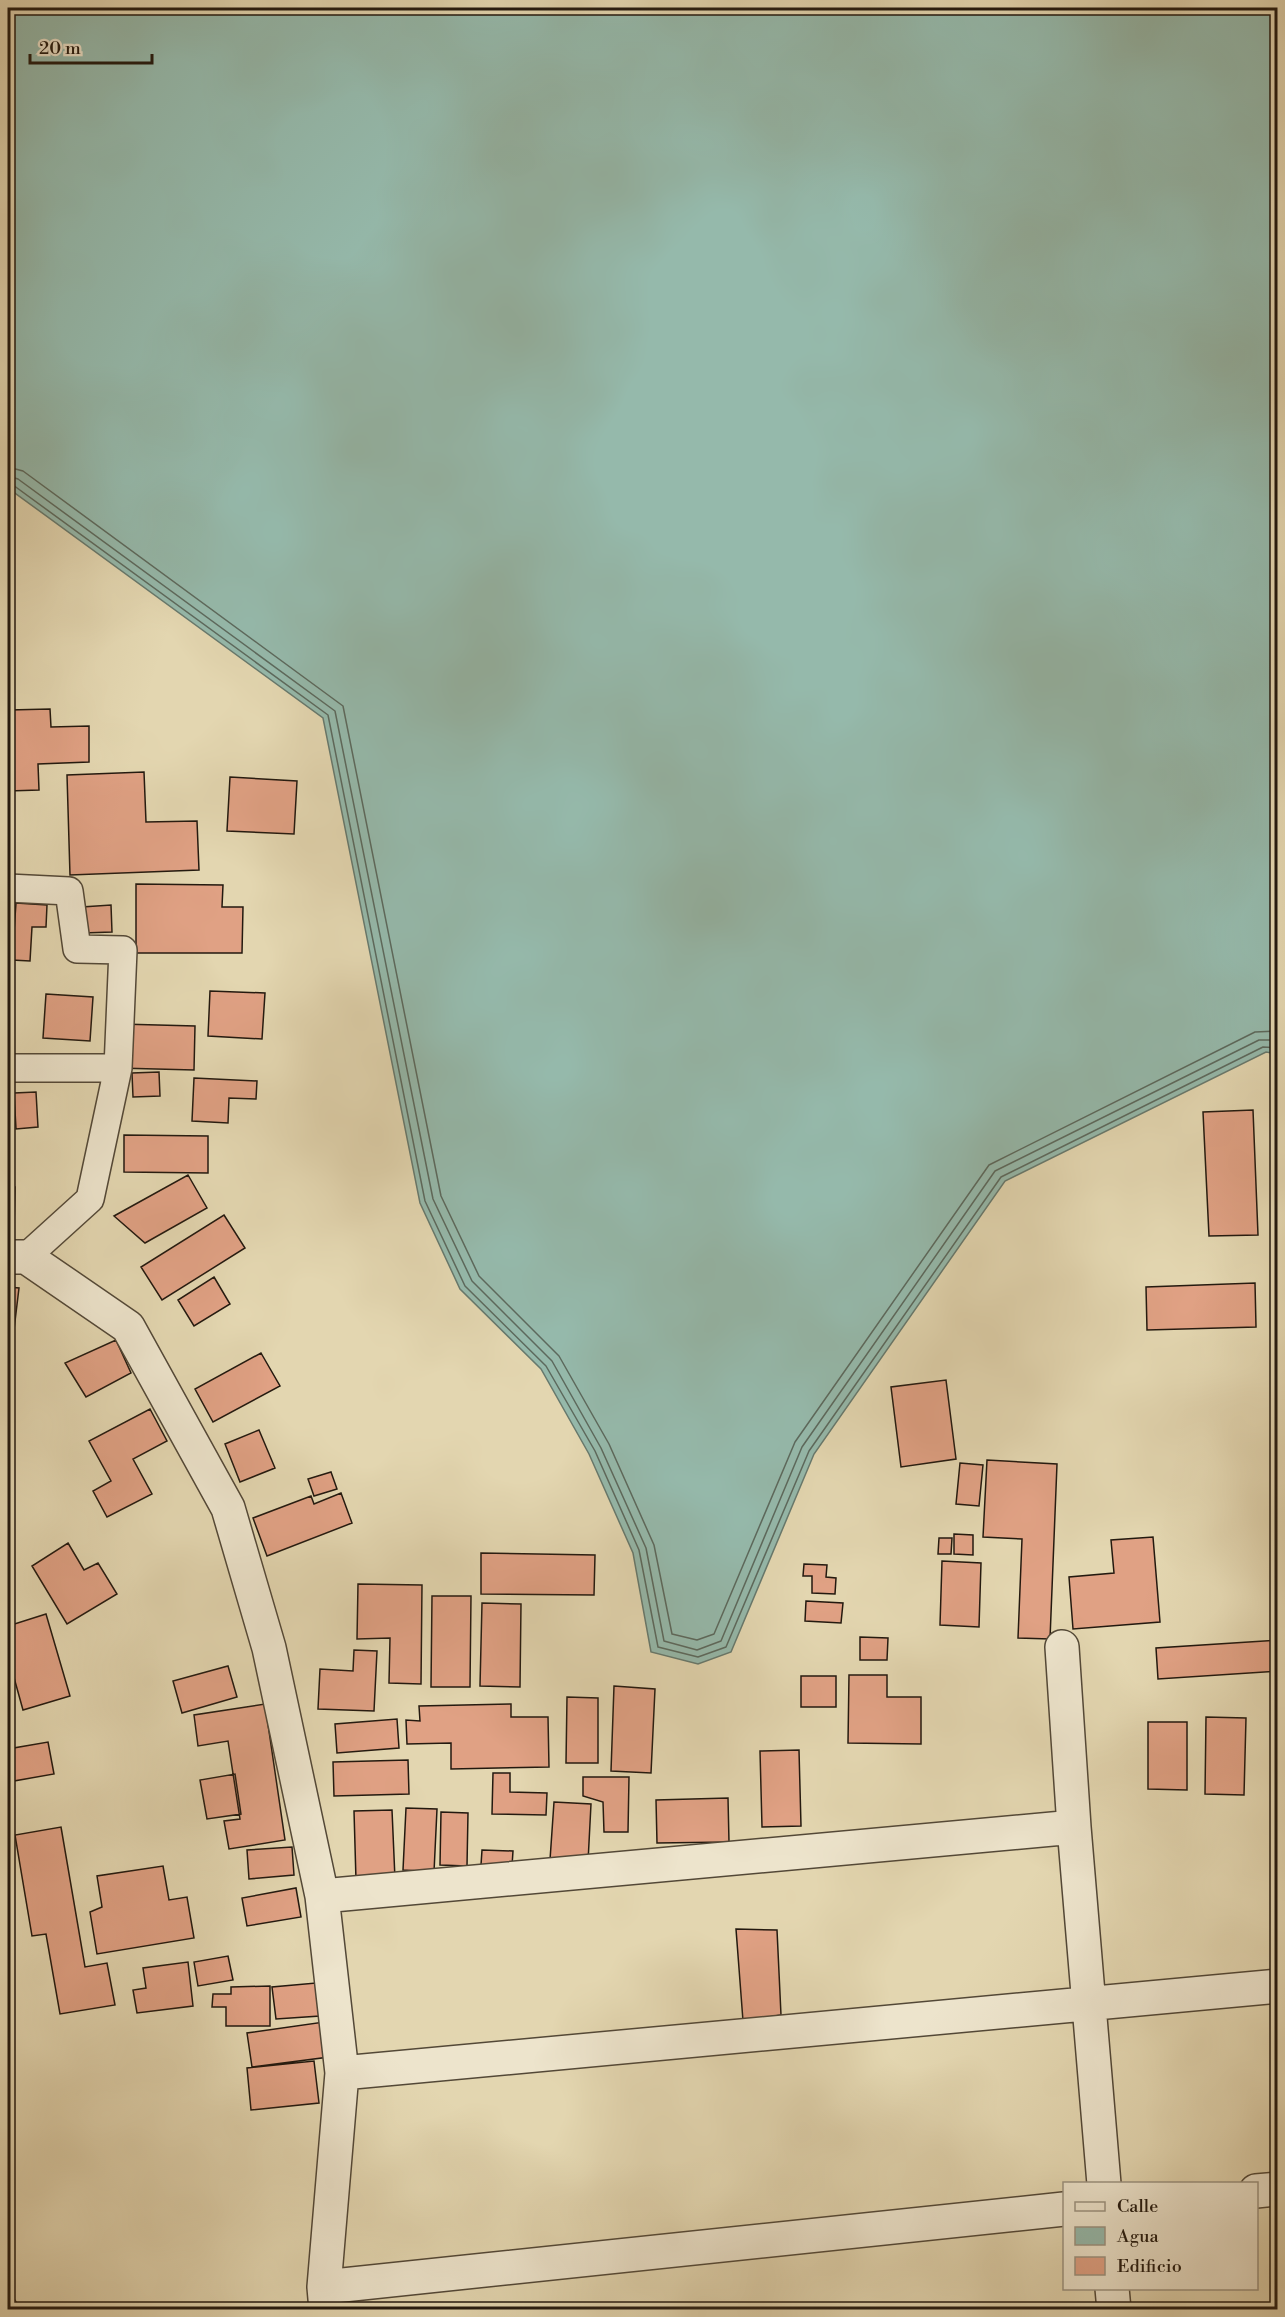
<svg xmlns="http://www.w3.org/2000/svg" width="1285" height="2317" font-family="'Libre Bodoni',serif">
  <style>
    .water { fill: #95b9ab; stroke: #67796d; stroke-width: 1.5 }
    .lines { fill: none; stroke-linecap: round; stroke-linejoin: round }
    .shore { stroke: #5c695d; stroke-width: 1.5 }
    .building { fill: #e0a184; stroke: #23190f; stroke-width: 1.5 }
    .service-casing { stroke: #534837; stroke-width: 21 }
    .pedestrian-casing { stroke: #534837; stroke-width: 30 }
    .minor-casing { stroke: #534837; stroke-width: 36 }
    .service { stroke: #ede4cc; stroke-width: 18 }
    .pedestrian { stroke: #ede4cc; stroke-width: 27 }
    .minor { stroke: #ede4cc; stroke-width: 33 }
  </style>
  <rect width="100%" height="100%" fill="#e3d6b0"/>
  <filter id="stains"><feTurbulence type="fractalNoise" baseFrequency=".00333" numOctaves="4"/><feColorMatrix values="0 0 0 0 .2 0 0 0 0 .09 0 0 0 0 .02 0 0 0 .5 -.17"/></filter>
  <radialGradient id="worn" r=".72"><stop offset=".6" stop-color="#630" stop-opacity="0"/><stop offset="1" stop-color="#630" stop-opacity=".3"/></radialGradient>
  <path class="water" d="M8 8H1277V1054L1266 1052 1005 1181 814 1454 731 1652 698 1664 651 1652 633 1553 589 1454 541 1369 460 1289 420 1203 323 718 8 488Z"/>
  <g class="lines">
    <path class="shore" d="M8 467 23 471 343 706 441 1196 479 1276 559 1356 609 1444 654 1545 672 1634 697 1640 714 1634 795 1442 989 1165 1255 1032 1278 1031
      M8 476 18 479 335 711 433 1199 472 1281 552 1361 601 1448 646 1548 664 1641 697 1650 721 1641 802 1447 995 1171 1259 1040H1278
      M8 483 13 485 328 715 425 1201 465 1286 546 1366 595 1451 639 1550 658 1647 698 1657 726 1647 809 1451 1001 1177 1263 1047 1278 1048"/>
  </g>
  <path class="building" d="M50 709 51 727 89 726V762L38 764 39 790 8 791 9 710Z
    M144 772 146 822 197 821 199 870 70 875 67 775Z
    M230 777 297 781 294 834 227 831Z
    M136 884 223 885 222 907H243L242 953H136Z
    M16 903 47 905 46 927H32L30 961 12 960Z
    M111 905 112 932 83 933 82 907Z
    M210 991 265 993 262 1039 208 1036Z
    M46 994 93 997 90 1041 43 1038Z
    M120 1024 195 1026 194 1070 118 1068Z
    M159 1072 160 1096 133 1097 132 1073Z
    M194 1078 257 1081 256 1099 229 1098 228 1123 192 1121Z
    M36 1092 38 1127 16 1129 14 1093Z
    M1253 1110 1258 1235 1209 1236 1203 1112Z
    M124 1135 208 1136V1173L124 1172Z
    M188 1175 207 1208 145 1243 114 1216Z
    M8 1187H15L14 1228H8Z
    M224 1215 245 1248 162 1300 141 1267Z
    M214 1277 230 1304 194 1326 178 1300Z
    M1255 1283 1256 1327 1147 1330 1146 1287Z
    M8 1287 19 1288 9 1371H8Z
    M116 1340 131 1373 86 1397 65 1363Z
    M261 1353 280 1386 213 1422 195 1389Z
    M946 1380 956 1459 901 1467 891 1387Z
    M150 1409 167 1441 133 1459 152 1494 107 1517 93 1491 111 1481 89 1441Z
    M259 1430 275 1468 240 1482 225 1444Z
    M987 1460 1057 1464 1050 1639 1018 1638 1022 1539 983 1537Z
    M960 1463 983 1465 979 1506 956 1504Z
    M331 1472 337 1489 314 1496 308 1479Z
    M341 1493 352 1523 267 1556 253 1518 311 1496 314 1504Z
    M954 1534 973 1535V1555L954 1554Z
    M1153 1537 1160 1622 1073 1629 1069 1577 1114 1573 1111 1540Z
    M939 1538H952L951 1554H938Z
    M68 1543 84 1570 98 1563 117 1594 67 1624 32 1566Z
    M481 1553 595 1555 594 1595 481 1594Z
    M942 1561 981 1563 979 1627 940 1625Z
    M804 1564 827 1565 826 1577 836 1578 835 1594 812 1593V1576H803Z
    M358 1584 422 1585 421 1684 389 1683 390 1638 357 1639Z
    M1271 1585H1278V1627H1271Z
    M432 1596H471L470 1687H431Z
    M806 1601 843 1603 841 1623 805 1621Z
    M482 1603 521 1604 520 1687 480 1686Z
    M46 1614 70 1696 23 1710 8 1656V1626Z
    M860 1637 888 1638 887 1660H860Z
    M1278 1640V1671L1158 1679 1156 1648Z
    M354 1650 377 1651 374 1711 318 1709 320 1669 353 1671Z
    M228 1666 237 1697 182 1713 173 1681Z
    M849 1675H887V1697H921V1744L848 1743Z
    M801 1676H836V1707H801Z
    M614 1686 655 1689 651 1773 611 1771Z
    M567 1697 598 1698V1763H566Z
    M265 1704 285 1840 229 1849 224 1821 240 1819 228 1741 198 1746 194 1715Z
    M511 1704V1717H548L549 1767 451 1769V1743L407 1744 406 1720 420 1721 419 1706Z
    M1206 1717 1246 1718 1244 1795 1205 1794Z
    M397 1719 399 1748 337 1753 335 1724Z
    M1148 1722H1187V1790L1148 1789Z
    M48 1742 54 1774 8 1782V1749Z
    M1271 1748H1278V1797H1271Z
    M799 1750 801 1826 762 1827 760 1751Z
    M408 1760 409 1794 334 1796 333 1762Z
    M493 1773H510V1792L547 1793 546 1815 492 1814Z
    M235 1774 241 1814 207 1819 200 1780Z
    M583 1777H629L628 1832H604L603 1802 583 1796Z
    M728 1798 729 1842 657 1843 656 1800Z
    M554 1802 591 1804 588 1862 550 1860Z
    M406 1808 437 1809 434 1872 403 1870Z
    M392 1810 395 1879 356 1880 354 1811Z
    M441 1812 468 1813 467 1866 440 1865Z
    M61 1827 85 1967 107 1963 115 2005 60 2014 46 1934 32 1936 15 1835Z
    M292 1847 294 1875 249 1879 247 1850Z
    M482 1850 513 1851 512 1866 481 1865Z
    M163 1866 169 1900 187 1897 194 1938 97 1954 90 1912 102 1907 97 1876Z
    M296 1888 301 1917 247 1926 242 1898Z
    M736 1929 777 1930 781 2015 743 2021Z
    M228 1956 233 1980 198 1986 194 1962Z
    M188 1962 193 2006 137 2013 133 1990 146 1988 143 1968Z
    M316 1983 320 2016 276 2019 272 1987Z
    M270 1986V2026H226V2007H212L213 1994H231V1987Z
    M324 2022 329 2057 252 2067 247 2033Z
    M314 2061 319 2103 251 2110 247 2068Z"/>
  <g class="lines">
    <defs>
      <path id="service" d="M8 2307V2310"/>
      <path id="pedestrian" d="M8 888 69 891 77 949 123 950 118 1068 90 1199 26 1257
        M8 1068H118"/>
      <path id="minor" d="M8 1257H26L128 1327 228 1508 269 1648 322 1896 342 2073 324 2287 326 2310
        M1062 1647 1074 1827 1104 2184
        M322 1896 1074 1827
        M342 2073 1278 1986
        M1256 2191 1278 2189
        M324 2287 1064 2209
        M1112 2288 1114 2310"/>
    </defs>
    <use href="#service" class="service-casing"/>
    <use href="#pedestrian" class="pedestrian-casing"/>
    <use href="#minor" class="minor-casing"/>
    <use href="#service" class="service"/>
    <use href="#pedestrian" class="pedestrian"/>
    <use href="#minor" class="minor"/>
  </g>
  <rect width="1285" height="2317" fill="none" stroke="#e3d6b0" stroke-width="30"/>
  <rect x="9" y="9" width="1267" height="2299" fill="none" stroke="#23190f" stroke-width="3"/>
  <rect x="15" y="15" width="1255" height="2287" fill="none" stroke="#23190f" stroke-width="1.5"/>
  <rect x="1063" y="2182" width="195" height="108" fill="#ede4cc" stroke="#9c9380" stroke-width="1.5"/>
  <rect x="1075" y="2202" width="30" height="9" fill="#ede4cc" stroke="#9c9380" stroke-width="1.5"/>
  <text x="1117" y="2212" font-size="18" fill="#23190f">Calle</text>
  <rect x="1075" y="2227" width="30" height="18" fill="#95b9ab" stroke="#9c9380" stroke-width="1.5"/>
  <text x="1117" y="2242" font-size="18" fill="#23190f">Agua</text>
  <rect x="1075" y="2257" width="30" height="18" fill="#e0a184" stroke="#9c9380" stroke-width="1.5"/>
  <text x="1117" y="2272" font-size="18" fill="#23190f">Edificio</text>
  <path d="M30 54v9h122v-9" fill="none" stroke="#23190f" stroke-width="3"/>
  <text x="39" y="54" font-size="18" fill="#23190f" stroke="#ede4cc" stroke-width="4.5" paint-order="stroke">20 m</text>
  <rect width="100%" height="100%" filter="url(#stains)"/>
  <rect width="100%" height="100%" fill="url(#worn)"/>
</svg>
